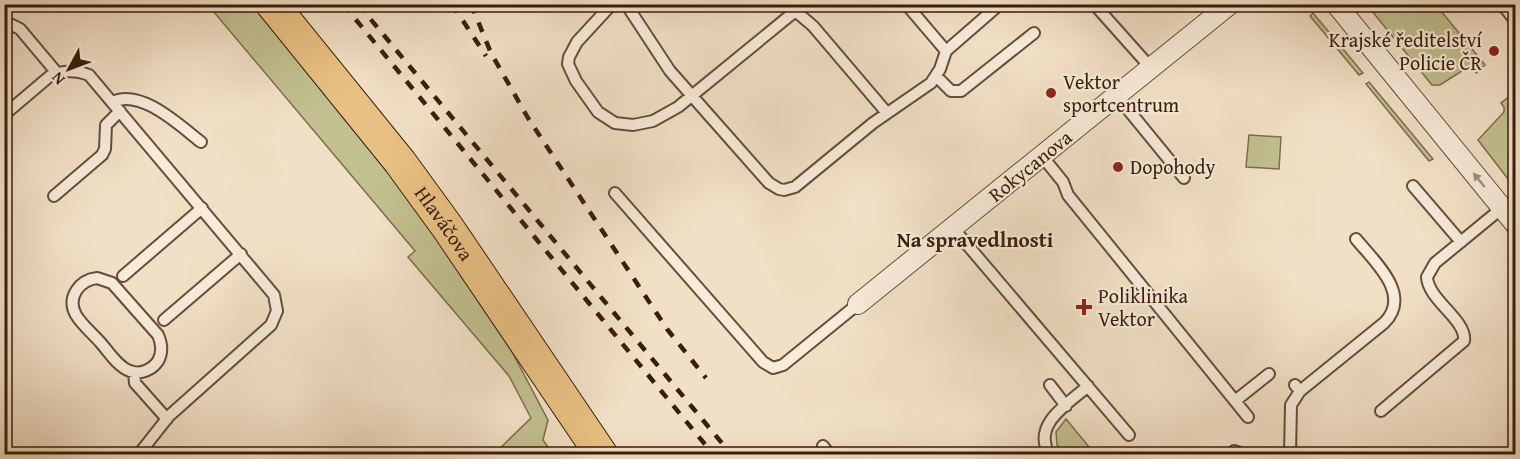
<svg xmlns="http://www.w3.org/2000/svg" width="1520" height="459" font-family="'Gentium Book Plus',serif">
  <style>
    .green { fill: #c2c090; stroke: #7d6e4e; stroke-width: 1.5 }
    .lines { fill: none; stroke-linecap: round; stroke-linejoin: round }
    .service-casing { stroke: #664e3a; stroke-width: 14 }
    .minor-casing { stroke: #664e3a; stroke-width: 22 }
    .primary-casing { stroke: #381d0b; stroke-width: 34 }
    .service { stroke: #f7ebda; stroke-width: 10 }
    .minor { stroke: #f7ebda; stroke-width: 20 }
    .primary { stroke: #e9c083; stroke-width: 32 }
    .rail { stroke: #381d0b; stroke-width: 4.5; stroke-dasharray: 10 10; stroke-linecap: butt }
    .oneway { fill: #a18e7d }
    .poi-dot { fill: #8f2418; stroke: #f7ebda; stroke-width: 2 }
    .labels { text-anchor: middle; stroke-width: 4.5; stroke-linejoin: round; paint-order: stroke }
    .poi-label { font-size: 20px; fill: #381d0b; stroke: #f7ebda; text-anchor: start }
    .street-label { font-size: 20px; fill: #381d0b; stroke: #f7ebda }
    .neighbourhood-label { font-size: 21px; font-weight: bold; fill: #381d0b; stroke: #f7ebda }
  </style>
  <rect width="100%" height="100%" fill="#f2e0c6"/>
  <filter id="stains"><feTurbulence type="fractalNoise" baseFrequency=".00333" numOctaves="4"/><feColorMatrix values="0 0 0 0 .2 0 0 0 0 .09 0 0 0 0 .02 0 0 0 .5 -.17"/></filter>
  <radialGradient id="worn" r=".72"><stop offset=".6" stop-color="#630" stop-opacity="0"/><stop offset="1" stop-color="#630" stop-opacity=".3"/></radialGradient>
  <path class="green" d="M208 5H255L343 110 491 312 548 420 543 440 553 454H494L531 418 509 376 408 257 415 251Z
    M1367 5H1449L1441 11 1485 65 1476 73 1473 68 1468 67 1440 85H1432Z
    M1313 13 1363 73 1359 75 1310 16Z
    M1369 82 1433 159 1429 161 1366 84Z
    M1510 96 1515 103V188L1478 140 1504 112V107L1501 103Z
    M1249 135 1281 137 1279 169 1246 167Z
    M1066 419 1090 448 1081 454H1067L1057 445 1056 432Z"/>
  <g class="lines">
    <defs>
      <path id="service" d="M612 4 577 42 569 57 568 64 576 81 598 112 615 123 633 125 653 121 678 107 804 4
        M626 4 670 71 769 183 779 189 784 190 795 187 873 123 931 83 940 69 946 51 1000 4
        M787 4 813 26 887 113
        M906 4 946 51
        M1094 4 1151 68
        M1502 4 1516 22
        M4 21 20 29 57 73
        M936 76 951 91H961L1034 33
        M1117 96 1184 178
        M112 102C141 88 179 125 201 142
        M4 115 50 76C64 70 75 70 89 75L274 295 277 311 271 325 169 416 139 454
        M1042 156 1063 182 1068 195 1248 417
        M1413 186 1461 242
        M615 193 763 362 773 368 783 365 858 304
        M54 196 102 155 105 149 106 125 120 111
        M953 228 1129 435
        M123 276 202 208
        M97 278 112 283 158 335C162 344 163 352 158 361 152 370 140 375 130 371 118 367 109 352 100 342 93 334 82 325 76 315 66 297 80 280 97 278Z
        M164 320 241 254
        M134 372 135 383 167 419
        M1050 385 1066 406
        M1295 385 1300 391 1384 323C1413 295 1374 261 1356 239
        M1235 401 1269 374
        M1381 411 1464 341C1467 320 1428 300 1427 277L1435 263 1502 208
        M823 446 829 454
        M1234 451 1243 454
        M1049 454C1032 424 1068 404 1088 386
        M1290 454 1291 405 1300 391"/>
      <path id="minor" d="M1336 4 1516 225
        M858 304 1230 4"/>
      <g id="primary">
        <path id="s1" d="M272 4 400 162 448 228 601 454"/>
      </g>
    </defs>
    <use href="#service" class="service-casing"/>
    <use href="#minor" class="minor-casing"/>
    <use href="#primary" class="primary-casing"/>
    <use href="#service" class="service"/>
    <use href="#minor" class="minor"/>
    <use href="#primary" class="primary"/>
    <path class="rail" d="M343 4 713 454
      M358 4 731 454
      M452 4 486 56
      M471 4 491 53 528 118 667 329 706 378"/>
  </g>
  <defs><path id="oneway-solid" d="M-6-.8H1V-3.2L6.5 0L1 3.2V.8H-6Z" transform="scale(1.5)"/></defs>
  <use class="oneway" href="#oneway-solid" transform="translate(1479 180) rotate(-129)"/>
  <g class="poi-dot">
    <circle cx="1494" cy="51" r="6"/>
    <circle cx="1051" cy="93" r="6"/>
    <circle cx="1118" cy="167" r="6"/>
    <path d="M1081 298h6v6h6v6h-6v6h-6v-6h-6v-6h6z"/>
  </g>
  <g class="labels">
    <g class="poi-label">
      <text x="1482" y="47" text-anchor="end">Krajské ředitelství<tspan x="1482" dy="23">Policie ČR</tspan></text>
      <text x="1063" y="89">Vektor<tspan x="1063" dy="23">sportcentrum</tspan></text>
      <text x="1130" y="174">Dopohody</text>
      <text x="1098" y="303">Poliklinika<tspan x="1098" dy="23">Vektor</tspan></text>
    </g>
    <g class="street-label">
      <text transform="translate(1030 166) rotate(-39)" y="7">Rokycanova</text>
      <text dy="7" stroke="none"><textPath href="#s1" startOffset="279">Hlaváčova</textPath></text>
    </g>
    <g class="neighbourhood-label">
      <text x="975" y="247">Na spravedlnosti</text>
    </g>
  </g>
  <rect width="1520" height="459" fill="none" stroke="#f2e0c6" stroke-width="24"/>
  <rect x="6" y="6" width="1508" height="447" fill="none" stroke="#381d0b" stroke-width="3"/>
  <rect x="12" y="12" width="1496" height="435" fill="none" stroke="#381d0b" stroke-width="1.5"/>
  <g transform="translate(69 69) rotate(229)" stroke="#f7ebda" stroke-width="4.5" paint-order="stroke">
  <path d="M0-4.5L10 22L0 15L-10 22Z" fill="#381d0b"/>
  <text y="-9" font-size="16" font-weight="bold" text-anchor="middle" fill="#381d0b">N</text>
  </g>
  <rect width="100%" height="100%" filter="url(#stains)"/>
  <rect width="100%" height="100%" fill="url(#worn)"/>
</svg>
